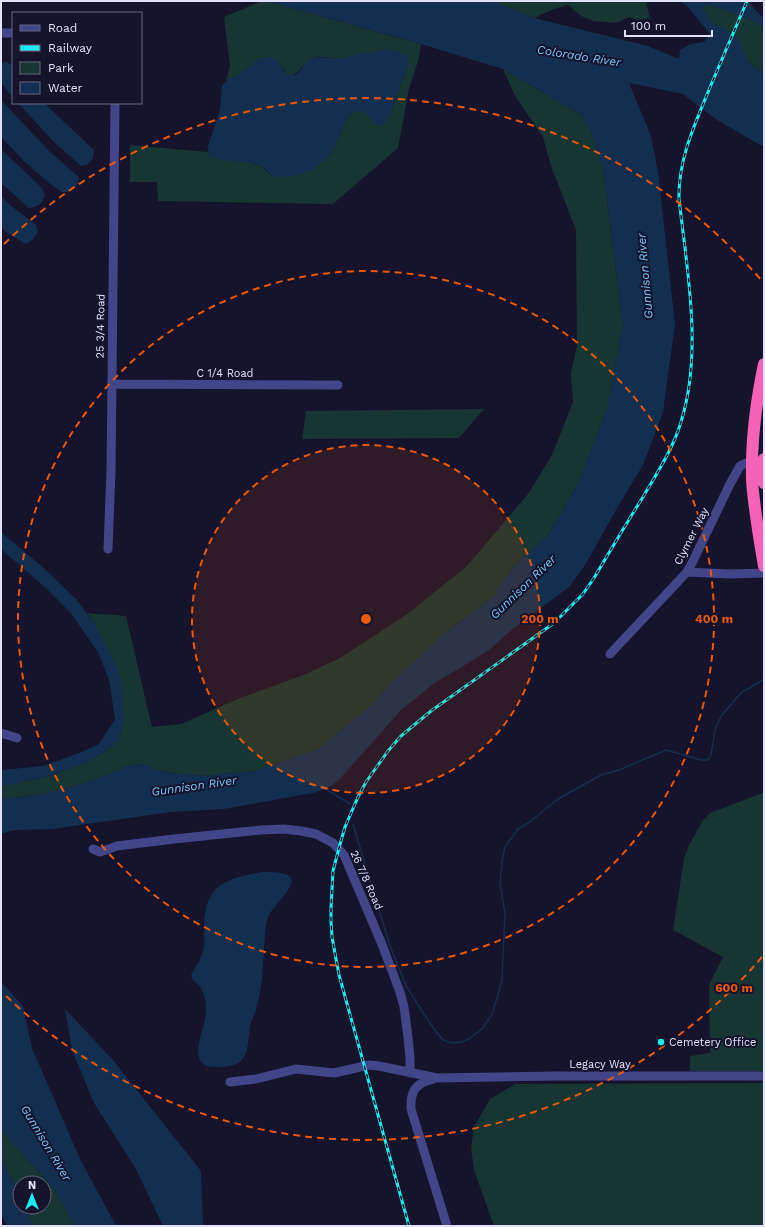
<svg xmlns="http://www.w3.org/2000/svg" width="765" height="1227" font-family="'Work Sans',sans-serif">
  <style>
    .green { fill: #173532 }
    .water { fill: #132f50 }
    .lines { fill: none; stroke-linecap: round; stroke-linejoin: round }
    .stream { stroke: #132f50; stroke-width: 1.5 }
    .minor { stroke: #424588; stroke-width: 9 }
    .highway { stroke: #f563b6; stroke-width: 12 }
    .rail-casing { stroke: #18eef1; stroke-width: 3 }
    .rail { stroke: #16132c; stroke-width: 1.5; stroke-dasharray: 4.5; stroke-linecap: butt }
    .ring { fill: none; stroke: #e8590c; stroke-width: 2; stroke-dasharray: 7 5 }
    .poi-dot { fill: #18eef1; stroke: #16132c; stroke-width: 1.5 }
    .labels { text-anchor: middle; stroke-width: 4; stroke-linejoin: round; paint-order: stroke }
    .street-label { font-size: 11px; fill: #e1e0fd; stroke: #16132c }
    .poi-label { font-size: 11px; fill: #e1e0fd; stroke: #16132c; text-anchor: start }
    .water-label { font-size: 12px; font-style: italic; fill: #75c6f7; stroke: #16132c }
    .centre { fill: #e8590c; stroke: #16132c; stroke-width: 2 }
    .ring-label { font-size: 12px; text-anchor: middle; font-weight: bold; fill: #e8590c; stroke: #16132c; stroke-width: 4; stroke-linejoin: round; paint-order: stroke }
  </style>
  <rect width="100%" height="100%" fill="#16132c"/>
  <path class="green" d="M262 1H266L421 44 419 58 409 89 398 148 333 204 158 201 157 182H130V145L208 152 212 157 225 160 251 163 261 166 273 177 324 160 332 152 349 114 357 111 365 112 385 122 390 115 408 63 388 49C372 52 355 57 339 58 331 58 322 56 314 57 304 59 293 90 282 67L258 60 240 74 226 81 230 66 224 17Z
    M491 1H642L646 2 650 18 638 20 629 17 616 23 593 21 581 16 568 5 554 9 534 18Z
    M708 4 717 8 747 18 764 27V75L748 61 722 27 712 23 702 8Z
    M503 69 580 114 591 131 603 168 623 327 607 409 580 479 557 521 547 536 531 551 513 566 494 596 444 634 390 684 376 701 320 748 255 771 204 776 180 774 155 770 144 764 131 765 87 783 44 794 1 799V785H8L49 776 89 761 102 753 119 741 124 718 94 623 87 613 126 616 152 727 181 724 240 698 301 676 340 658 409 613 467 566 528 494 552 455 573 402 571 373 577 345 576 230 551 166 543 137 515 96Z
    M484 409 459 438 302 439 306 411Z
    M764 791V1071H690V1056L710 1053 709 985 723 957 673 930 684 858 689 845 703 820 710 813 760 794Z
    M764 1083V1226H494L474 1170 471 1148 474 1127 490 1099 515 1084Z
    M1 1130 54 1189 75 1226H32L27 1207H44V1183H20V1193L1 1161Z"/>
  <path class="water" d="M266 1H491L534 18 648 46 679 59 680 50 691 44 704 42 710 34 686 5 679 1H747C754 6 757 14 764 18V27L747 18 717 8 708 4 702 8 712 23 722 27 737 37 748 61 764 75V147L717 120 683 94 629 83 651 136 658 172 675 324 663 412 643 465 616 510 585 565 569 587 509 632 489 650 460 668 436 682 401 710 338 781 327 788 313 793 224 809 171 812 52 829 14 830 1 834V799L44 794 87 783 131 765 144 764 155 770 180 774 204 776 255 771 320 748 376 701 390 684 444 634 494 596 513 566 531 551 547 536 557 521 580 479 607 409 623 327 603 168 591 131 580 114 503 69 404 39Z
    M388 49 398 51 408 57V63L390 115C386 121 383 126 376 126L365 112 357 111 349 114 332 152 324 160 312 170 295 176 273 177C269 173 264 167 259 165 245 160 224 163 212 157 208 155 208 150 208 146L220 110 222 86 226 81 240 74 258 60 265 57H270L275 59 282 67 284 72 290 75H295L299 72 306 62 313 57 340 58Z
    M7 62 13 66V98L1 82V63Z
    M1 100 50 152 79 177 78 183 69 192H62L49 183 26 163 1 137Z
    M18 103H44L94 150 93 158 87 165 81 166 54 142Z
    M1 149 42 188 45 195C42 204 38 207 29 208L1 183Z
    M1 196 10 205 36 225 38 232 32 240 26 244 6 232 1 227Z
    M1 532 47 571 76 599 94 623 113 658 121 681 124 718 119 741 102 753 89 761 49 776 8 785H1V770L43 766 82 752 99 744 115 719 109 680 98 652 70 612 46 588 1 549Z
    M262 872C268 872 287 871 291 878 295 886 275 906 270 913 265 921 265 939 264 948 263 968 262 987 257 1006 256 1012 253 1017 251 1023 247 1038 251 1062 231 1066 226 1067 220 1067 216 1067 182 1068 207 1028 206 1010 206 1004 205 993 200 987 197 983 193 981 191 976 194 966 202 961 203 951 206 939 203 926 205 914 209 882 234 877 262 872Z
    M1 982 23 1006 32 1048 80 1159 116 1226H75L54 1189 1 1130Z
    M65 1009 113 1060 201 1171 203 1226H163L136 1169 94 1103 72 1050Z
    M1 1161 20 1193V1207H27L28 1208 32 1226H7L1 1213Z"/>
  <g class="lines">
    <path class="stream" d="M327 788 329 791 350 804
      M353 824 389 943 406 986 433 1028 443 1040 452 1043 462 1042 469 1039 483 1028 492 1014 498 995 502 979 505 913 500 884 502 861 505 847 518 829 531 821 558 799 601 775 619 770 666 750 701 760H708L711 755 715 730 721 716 741 693 764 679"/>
    <path class="minor" d="M1 33H13
      M112 384 338 385
      M108 549 111 471 115 103
      M687 572 729 574 764 573
      M610 654 687 572 692 563 730 484 740 466 746 463H753
      M1 733 17 738
      M93 849 100 852 117 846 174 839 261 830 284 829 301 831 316 834 333 843 344 855 381 942 400 992 404 1007 408 1037 410 1058V1073
      M433 1079C416 1083 410 1091 411 1109L447 1226
      M230 1082 256 1079 296 1069 334 1073 369 1065 379 1066 437 1078 557 1076H764"/>
    <path class="highway" d="M764 364C756 402 751 441 752 480 754 509 759 537 764 566
      M764 459 763 475 764 483"/>
    <defs>
      <path id="rail" d="M409 1226 339 975 332 937 331 922V908L333 871 339 848 345 827 358 797 366 782 388 751 401 736 431 711 554 623 583 594 594 578C610 551 626 524 643 497 657 473 673 449 681 422 703 352 687 270 679 199 678 158 696 122 711 85 723 57 735 29 747 1"/>
    </defs>
    <use href="#rail" class="rail-casing"/>
    <use href="#rail" class="rail"/>
  </g>
  <circle cx="366" cy="619" r="174" fill="#e8590c" fill-opacity=".12"/>
  <g class="ring">
    <circle cx="366" cy="619" r="174"/>
    <circle cx="366" cy="619" r="348"/>
    <path d="M762 957A521 521 0 0 1 4 994M4 244A521 521 0 0 1 762 281"/>
  </g>
  <circle class="poi-dot" cx="661" cy="1042" r="4"/>
  <g class="labels">
    <g class="street-label">
      <text transform="translate(100 326) rotate(-89)" y="4">25 3/4 Road</text>
      <text x="225" y="377">C 1/4 Road</text>
      <text transform="translate(691 536) rotate(-63)" y="4">Clymer Way</text>
      <text transform="translate(367 880) rotate(66)" y="4">26 7/8 Road</text>
      <text x="600" y="1068">Legacy Way</text>
    </g>
    <g class="poi-label">
      <text x="669" y="1046">Cemetery Office</text>
    </g>
    <g class="water-label">
      <text transform="translate(579 56) rotate(9)" y="4">Colorado River</text>
      <text transform="translate(645 276) rotate(-95)" y="4">Gunnison River</text>
      <text transform="translate(523 587) rotate(-44)" y="4">Gunnison River</text>
      <text transform="translate(194 786) rotate(-8)" y="4">Gunnison River</text>
      <text transform="translate(46 1143) rotate(59)" y="4">Gunnison River</text>
    </g>
  </g>
  <circle cx="366" cy="619" r="6" class="centre"/>
  <g class="ring-label">
    <text x="540" y="623">200 m</text>
    <text x="714" y="623">400 m</text>
    <text x="734" y="992">600 m</text>
  </g>
  <rect width="765" height="1227" fill="none" stroke="#e1e0fd" stroke-width="4"/>
  <rect x="12" y="12" width="130" height="92" fill="#16132c" stroke="#676580"/>
  <rect x="20" y="25" width="20" height="6" fill="#424588" stroke="#676580"/>
  <text x="48" y="32" font-size="12" fill="#e1e0fd">Road</text>
  <rect x="20" y="45" width="20" height="6" fill="#18eef1" stroke="#676580"/>
  <text x="48" y="52" font-size="12" fill="#e1e0fd">Railway</text>
  <rect x="20" y="62" width="20" height="12" fill="#173532" stroke="#676580"/>
  <text x="48" y="72" font-size="12" fill="#e1e0fd">Park</text>
  <rect x="20" y="82" width="20" height="12" fill="#132f50" stroke="#676580"/>
  <text x="48" y="92" font-size="12" fill="#e1e0fd">Water</text>
  <g transform="translate(32 1195)"><circle r="19" fill="#16132c" stroke="#676580"/>
  <path d="M0-3L7 15L0 10L-7 15Z" fill="#18eef1"/>
  <text y="-6" font-size="11" font-weight="bold" text-anchor="middle" fill="#e1e0fd">N</text>
  </g>
  <path d="M625 30v6h87v-6" fill="none" stroke="#e1e0fd" stroke-width="2"/>
  <text x="631" y="30" font-size="12" fill="#e1e0fd" stroke="#16132c" stroke-width="3" paint-order="stroke">100 m</text>
</svg>
